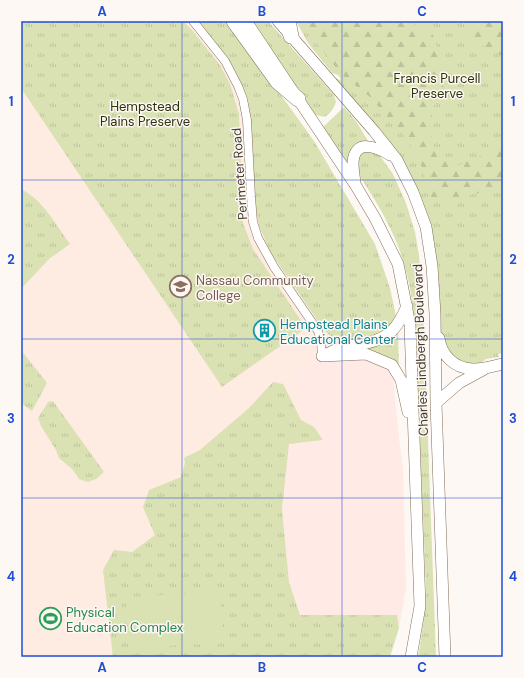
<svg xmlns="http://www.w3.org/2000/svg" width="524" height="678" font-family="'DM Sans',sans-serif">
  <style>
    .industrial { fill: #ffeae5 }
    .education { fill: #feebe2 }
    .grass { fill: url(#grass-tufts) }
    .forest { fill: url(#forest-firs) }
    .garden { fill: #dae2b3 }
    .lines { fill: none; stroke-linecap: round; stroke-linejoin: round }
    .street-casing { stroke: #826d57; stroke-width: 9 }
    .secondary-casing { stroke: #826d57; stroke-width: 12 }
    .highway-casing { stroke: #826d57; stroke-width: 16 }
    .street { stroke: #fff; stroke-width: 8 }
    .secondary { stroke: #fff; stroke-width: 11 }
    .highway { stroke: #fff; stroke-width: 15 }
    .grid { fill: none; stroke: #1d4ed8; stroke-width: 1; stroke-opacity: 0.55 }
    .labels { text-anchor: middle; stroke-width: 3; stroke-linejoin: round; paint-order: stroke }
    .park-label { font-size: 13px; fill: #2d320a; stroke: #fdf8f3 }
    .street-label { font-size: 13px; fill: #443a31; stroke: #fdf8f3 }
    .education-label { font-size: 13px; fill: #785e54; stroke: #fdf8f3; text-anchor: start }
    .culture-label { font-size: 13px; fill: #0d838f; stroke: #fdf8f3; text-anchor: start }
    .leisure-label { font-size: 13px; fill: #27864d; stroke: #fdf8f3; text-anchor: start }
    .neatline { fill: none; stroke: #1d4ed8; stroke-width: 1.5 }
    .grid-label { font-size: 13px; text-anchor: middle; font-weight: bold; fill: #1d4ed8 }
  </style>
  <defs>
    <pattern id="grass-tufts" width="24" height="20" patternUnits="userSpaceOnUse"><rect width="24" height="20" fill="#dae2b3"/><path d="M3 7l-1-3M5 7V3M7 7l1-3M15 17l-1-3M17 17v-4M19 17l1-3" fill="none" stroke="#bcc39a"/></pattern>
    <pattern id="forest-firs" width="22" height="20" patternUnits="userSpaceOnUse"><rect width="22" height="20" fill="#dae2b3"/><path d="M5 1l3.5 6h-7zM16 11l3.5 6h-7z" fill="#bcc39a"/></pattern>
  </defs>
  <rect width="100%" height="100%" fill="#fdf8f3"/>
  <path class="industrial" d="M363 357 389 367 393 377 399 439 403 467 406 588 399 628 396 615H300L289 582 282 509 289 444 322 440 302 406 297 365 320 361Z"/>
  <path class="education" d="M21 21H198L256 96 343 342 320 361 297 365 302 406 314 427 289 444 282 509 289 582 300 615 369 657H21Z"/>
  <path class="grass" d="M21 21H183L192 30 220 65 230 84 239 114 243 223 253 249 306 328 222 387 21 88Z
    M198 21H225L239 37 314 141 375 244 390 288 396 316 395 325 379 337 343 342 334 339 324 330 271 253 259 226 253 189 248 99 223 52Z
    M252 21H268L334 95 336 102C334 109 330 113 325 117L315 115Z
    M296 21H503V353L498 354 499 357 486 359 481 363 465 365 447 354 448 348H445L441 342 437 260 433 240 415 187 333 77 340 80 341 79 338 75 332 73 308 43Z
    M344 107 356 121 368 141 366 142 349 165 323 127Z
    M366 150 378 153 393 174 406 203 415 232 419 255 424 330 436 657H418C422 635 425 613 426 590L415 326C413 307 411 289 406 271 398 236 376 201 357 172L359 153Z
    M21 189C43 200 56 225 70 244L49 259 21 289Z
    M398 332 399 371 358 350C377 346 384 346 398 332Z
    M21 350 47 383 32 411 21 403Z
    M273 382 283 384 301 420 314 427 323 440 289 444 282 509 289 582 300 615H397L399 628 390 657H113L103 570 114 550 132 552 155 535 143 507 149 490 181 477 185 463 184 458 200 450 249 408Z
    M53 401 104 472 96 479 88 482 79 479 73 470 59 458 56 450 41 426 38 418 48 402Z"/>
  <path class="forest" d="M301 21H340L352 24 360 21H408L432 33 441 58 439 78 444 87 433 108 430 131 437 157 457 166 488 153 503 149V189L462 196 445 200H432L421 165 407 139 370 97 341 74 302 24Z
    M478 21H503V56L466 37Z"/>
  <path class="garden" d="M220 592 223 643 129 648 126 597Z"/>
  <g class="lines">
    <defs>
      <path id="street" d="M193 21 225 61 238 86 243 99 247 120 251 197 253 222 258 238 274 267 318 331 321 342 322 356"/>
      <path id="secondary" d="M246 21 356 186 375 218 398 264 410 325 420 606 411 657
        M278 21 374 131 397 160 413 192 426 227 432 266 435 314 436 403 445 657
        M355 182C354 176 353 169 353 163 354 138 377 147 390 155
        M439 338C441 355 454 368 472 369 482 370 493 366 503 364
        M327 354C332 351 337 349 342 347 350 345 359 345 367 343 390 338 398 327 407 306
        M322 356 366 354 392 365 401 380 408 412
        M436 403 459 383 483 370"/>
      <path id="highway" d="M234 21 278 82 298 99
        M288 21 291 36"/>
    </defs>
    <use href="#street" class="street-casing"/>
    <use href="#secondary" class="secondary-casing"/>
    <use href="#highway" class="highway-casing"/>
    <use href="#street" class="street"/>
    <use href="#secondary" class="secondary"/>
    <use href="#highway" class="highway"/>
  </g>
  <path class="grid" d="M182 21V657M342 21V657M21 180H503M21 339H503M21 498H503"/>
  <defs>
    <symbol id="university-ring" viewBox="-11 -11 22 22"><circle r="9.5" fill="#fdf8f3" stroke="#8d6e63" stroke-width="1.5"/><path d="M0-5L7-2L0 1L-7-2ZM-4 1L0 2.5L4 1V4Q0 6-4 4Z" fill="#8d6e63"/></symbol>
    <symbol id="building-ring" viewBox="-11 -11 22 22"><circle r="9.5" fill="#fdf8f3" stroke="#0f9aa8" stroke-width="1.5"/><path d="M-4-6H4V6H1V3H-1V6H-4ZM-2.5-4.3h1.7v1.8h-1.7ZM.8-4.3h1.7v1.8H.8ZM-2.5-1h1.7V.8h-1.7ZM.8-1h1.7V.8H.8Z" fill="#0f9aa8"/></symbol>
    <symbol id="stadium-ring" viewBox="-11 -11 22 22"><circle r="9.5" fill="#fdf8f3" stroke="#2e9e5b" stroke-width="1.5"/><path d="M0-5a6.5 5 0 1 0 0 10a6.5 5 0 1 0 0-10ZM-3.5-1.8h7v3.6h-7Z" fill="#2e9e5b"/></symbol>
  </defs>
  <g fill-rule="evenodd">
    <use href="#university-ring" x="168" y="274" width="25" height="25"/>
    <use href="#building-ring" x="252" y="318" width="25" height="25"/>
    <use href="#stadium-ring" x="38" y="606" width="25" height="25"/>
  </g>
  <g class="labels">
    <g class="park-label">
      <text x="437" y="83">Francis Purcell<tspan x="437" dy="15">Preserve</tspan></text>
      <text x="145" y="111">Hempstead<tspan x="145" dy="15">Plains Preserve</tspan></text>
    </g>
    <g class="street-label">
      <text transform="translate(239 174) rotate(-94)" y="5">Perimeter Road</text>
      <text transform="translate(420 350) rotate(-92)" y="5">Charles Lindbergh Boulevard</text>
    </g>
    <g class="education-label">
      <text x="196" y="285">Nassau Community<tspan x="196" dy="15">College</tspan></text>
    </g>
    <g class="culture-label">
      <text x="280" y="329">Hempstead Plains<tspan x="280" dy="15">Educational Center</tspan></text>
    </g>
    <g class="leisure-label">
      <text x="66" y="617">Physical<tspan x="66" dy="15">Education Complex</tspan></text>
    </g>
  </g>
  <rect width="524" height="678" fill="none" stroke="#fdf8f3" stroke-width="44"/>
  <rect x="22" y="22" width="480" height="634" class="neatline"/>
  <g class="grid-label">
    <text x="102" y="16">A</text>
    <text x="262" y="16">B</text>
    <text x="422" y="16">C</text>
    <text x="11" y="106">1</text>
    <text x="513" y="106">1</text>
    <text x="11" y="264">2</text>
    <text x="513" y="264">2</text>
    <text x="11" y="423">3</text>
    <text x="513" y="423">3</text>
    <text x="11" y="581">4</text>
    <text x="513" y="581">4</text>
    <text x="102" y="672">A</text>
    <text x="262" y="672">B</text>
    <text x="422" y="672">C</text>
  </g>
</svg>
